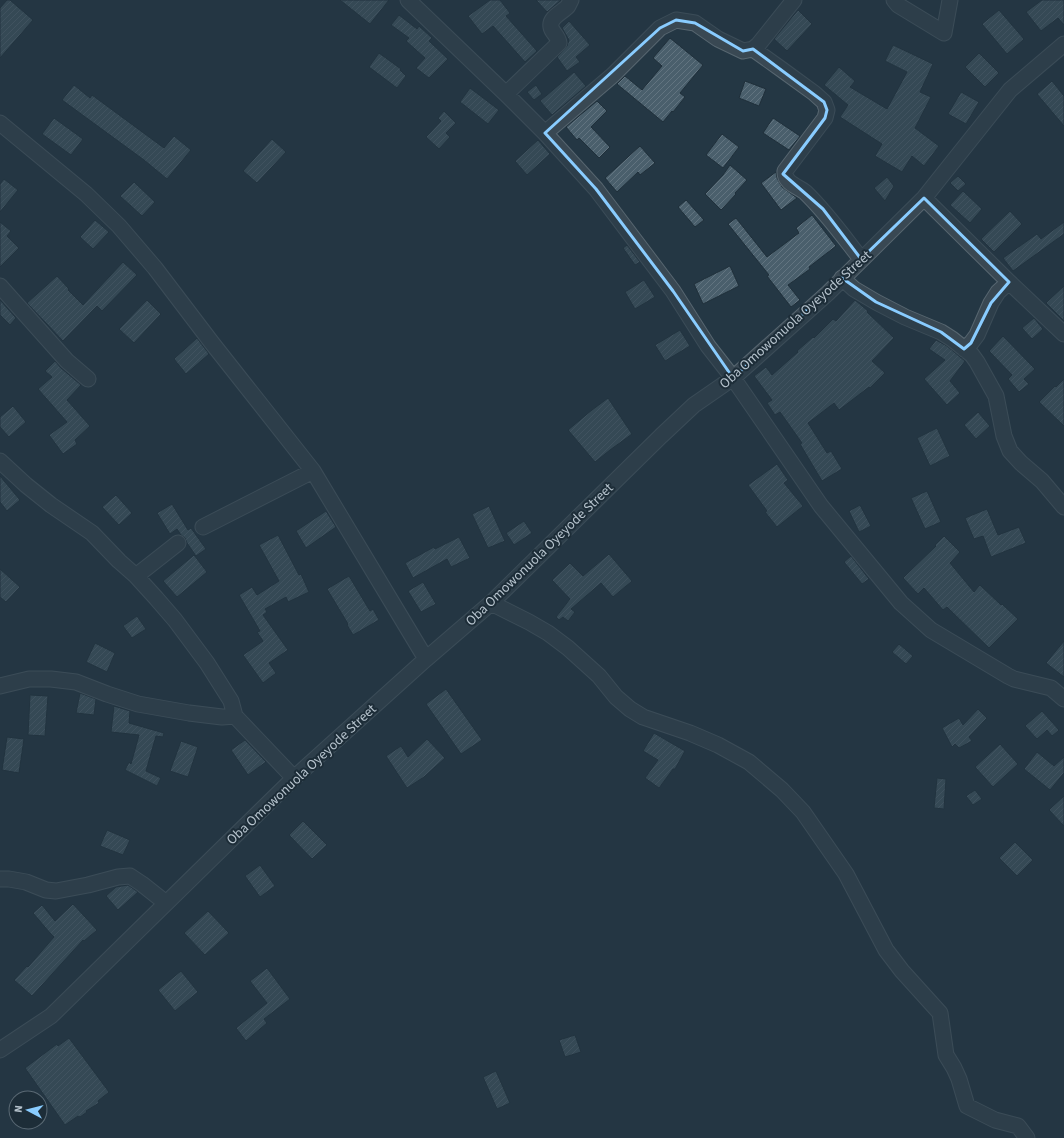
<svg xmlns="http://www.w3.org/2000/svg" width="1064" height="1138" font-family="'Source Sans 3',sans-serif">
  <style>
    .building { fill: url(#building-hatch); stroke: #1f2f3a }
    .lines { fill: none; stroke-linecap: round; stroke-linejoin: round }
    .minor-casing { stroke: #576670; stroke-width: 17 }
    .minor { stroke: #394853; stroke-width: 15 }
    .marked { fill: none; stroke: #89ccff; stroke-width: 3; stroke-linejoin: round }
    .labels { text-anchor: middle; stroke-width: 4; stroke-linejoin: round; paint-order: stroke }
    .street-label { font-size: 14px; fill: #b6c3cd; stroke: #1d2d38 }
  </style>
  <defs>
    <pattern id="building-hatch" width="6" height="6" patternUnits="userSpaceOnUse"><rect width="6" height="6" fill="#4a5f6c"/><path d="M-1 1l2-2M0 6l6-6M5 7l2-2" fill="none" stroke="#627480"/></pattern>
  </defs>
  <rect width="100%" height="100%" fill="#243744"/>
  <path class="building" d="M7 0H10L33 20 0 58V8Z
    M340 0H389L370 24Z
    M490 0H500L510 13 506 16 537 51 525 62 493 26 482 34 468 16Z
    M536 0H561L547 12Z
    M1042 0H1064V25L1058 18 1041 31 1026 12Z
    M798 10 812 24 787 51 774 39Z
    M999 10 1024 39 1007 54 982 24Z
    M399 15 417 29 419 26 432 38 429 41 448 59 429 78 416 68 425 58 406 41 409 38 391 25Z
    M569 21 590 45 576 57 580 62 567 71 557 57 567 46 569 40 562 28Z
    M670 38 703 65 680 93 685 97 673 112 672 111 663 122 617 84 625 76 642 90 662 66 653 58Z
    M893 45 933 64 920 92 931 97 915 128 939 146 924 166 912 156 902 172 875 156 882 144 840 117 848 105 824 85 839 67 855 81 850 87 887 109 907 72 885 61Z
    M379 53 401 69 400 70 406 76 397 88 369 67Z
    M979 53 999 73 985 87 965 67Z
    M574 72 586 86 552 115 540 101Z
    M745 81 766 89 759 106 739 98Z
    M1052 81 1064 96V126L1037 94Z
    M74 85 90 98 92 95 164 148 174 136 191 150 167 179 144 160 62 100Z
    M536 85 542 94 534 100 527 92Z
    M470 88 499 110 488 124 460 102Z
    M961 92 979 102 966 124 948 114Z
    M597 101 607 111 591 127 610 147 599 158 579 138 577 140 566 127Z
    M444 111 456 123 446 133 450 137 439 149 426 137 441 121 438 118Z
    M54 118 83 139 71 155 42 134Z
    M773 118 800 136 789 150 763 133Z
    M722 134 739 147 723 168 706 155Z
    M272 139 286 152 257 183 243 171Z
    M538 140 550 154 527 175 515 161Z
    M640 146 655 163 640 175 638 172 617 192 605 178Z
    M730 165 747 180 735 193 736 194 721 210 705 194 723 175Z
    M776 172 777 178 782 187 797 198 781 210 761 183Z
    M958 176 966 184 958 191 950 183Z
    M887 177 894 186 885 201 874 188Z
    M4 179 18 190 0 212V184Z
    M134 182 155 202 142 216 120 196Z
    M963 191 982 209 970 223 950 205Z
    M686 200 704 220 695 227 678 207Z
    M1010 211 1022 224 994 252 981 239Z
    M812 215 836 246 809 267 810 269 788 285 800 300 791 307 767 276 769 275 728 224 736 218 767 257 799 233 796 228Z
    M95 220 109 232 93 249 80 237Z
    M0 222 11 231 7 236 19 248 0 267Z
    M1064 222V234L1013 271 1003 258 1037 234 1041 239Z
    M627 245 640 262 635 265 623 248Z
    M123 262 137 275 102 311 97 306 63 341 27 303 57 276 69 289 68 290 83 305Z
    M730 266 739 286 703 304 694 284Z
    M644 280 655 297 635 309 625 292Z
    M1064 286V321L1046 303Z
    M0 300 16 318 10 325 0 315Z
    M147 300 161 314 134 343 119 329Z
    M855 300 868 311 867 312 894 338 872 361 885 373 870 388 869 387 839 410 834 403 808 423 827 453 831 451 842 469 822 481 800 444 802 443 780 412 775 415 767 403 772 400 754 376 766 367 772 375 798 352 797 351 813 337 814 338 833 319 836 321Z
    M1034 318 1043 329 1032 339 1022 328Z
    M680 330 690 346 665 361 655 345Z
    M1003 336 1035 369 1024 379 1029 384 1019 392 1008 379 1012 375 989 351Z
    M197 338 209 354 186 374 174 359Z
    M936 340 947 346 965 361 950 381 960 393 947 405 924 379 945 360 929 349Z
    M55 361 61 368 81 385 67 400 90 426 75 440 77 444 63 454 49 435 67 422 38 389 52 377 45 371Z
    M1064 379V426L1039 402 1055 386 1056 387Z
    M608 398 632 434 610 450 595 462 568 430 592 410Z
    M13 406 26 422 9 437 0 427V417Z
    M978 412 990 426 976 439 964 425Z
    M937 428 950 456 930 466 917 438Z
    M777 464 788 480 784 483 803 506 777 527 765 512 767 511 748 485Z
    M0 476 20 500 7 511 0 502Z
    M927 491 941 522 925 529 911 498Z
    M116 495 132 513 119 525 102 507Z
    M172 504 188 530 191 528 206 549 196 556 187 543 185 538 181 535 177 529 170 534 157 513Z
    M860 505 871 526 859 532 849 511Z
    M489 506 505 541 488 548 472 514Z
    M987 509 998 535 1019 527 1026 543 991 557 983 536 974 539 965 518Z
    M326 511 336 527 306 548 296 531Z
    M524 521 532 533 514 545 506 533Z
    M278 535 299 575 301 574 309 592 288 602 286 597 265 609 267 612 263 615 288 650 269 663 276 673 263 683 243 655 263 641 257 632 260 631 239 595 252 587 257 595 279 581 259 545Z
    M944 536 960 552 950 563 974 592 980 585 1001 605 1002 604 1018 619 989 648 947 607 943 610 924 588 918 594 903 578 936 546 935 545Z
    M459 537 470 558 451 567 447 559 413 578 405 563 434 547 435 549Z
    M609 554 632 581 613 597 601 583 571 609 575 612 568 621 563 617 559 620 556 617 570 599 552 580 570 563 583 576Z
    M194 555 207 572 177 597 163 581Z
    M851 556 869 579 862 584 844 562Z
    M0 569 20 587 6 602 0 597Z
    M349 576 370 611 373 609 379 620 353 635 347 625 348 624 327 589Z
    M423 582 436 604 421 612 408 591Z
    M137 616 146 629 132 638 123 626Z
    M1064 641V677L1046 663Z
    M95 643 115 653 107 672 86 662Z
    M899 644 913 656 906 664 892 652Z
    M446 689 482 740 461 754 426 704Z
    M80 693 96 699 94 715 76 713Z
    M30 695 48 696 45 736 28 735Z
    M114 706 130 711 129 723 164 733 163 737 156 736 146 771 161 778 157 786 125 770 129 762 131 764 139 735 111 732Z
    M978 709 987 718 969 737 972 741 959 748 955 744 952 747 942 728 959 718 963 725Z
    M1042 711 1059 730 1052 736 1047 730 1037 739 1025 726Z
    M654 733 685 751 675 769H673L659 788 645 778 658 760 643 751Z
    M7 737 24 739 19 773 2 770Z
    M427 739 445 758 424 777 407 788 386 756 401 746 408 757Z
    M245 740 266 762 248 775 231 750Z
    M181 741 198 747 188 777 170 771Z
    M1000 744 1018 764 993 787 975 767Z
    M1037 752 1054 766 1064 757V773L1050 790 1024 769Z
    M937 778 946 779 944 809 934 808Z
    M975 790 982 799 973 805 966 796Z
    M1064 796V826L1049 810Z
    M303 821 327 845 312 859 289 835Z
    M107 830 130 840 123 855 100 846Z
    M1015 842 1033 860 1017 876 999 858Z
    M260 865 275 886 260 897 245 876Z
    M128 885 138 892 118 910 106 896 116 887Z
    M73 904 97 930 84 941 83 940 32 996 14 980 27 966 28 967 54 937 50 933 33 913 42 905 55 921Z
    M208 911 229 933 205 955 184 933Z
    M267 968 290 999 264 1019 267 1023 246 1041 236 1028 267 1003 250 981Z
    M181 971 198 992 175 1011 158 990Z
    M575 1035 581 1052 565 1057 559 1040Z
    M69 1038 109 1092 98 1101 99 1103 86 1111 87 1112 80 1117 78 1116 65 1125 25 1068 57 1044 58 1046Z
    M496 1071 510 1103 497 1109 483 1077Z"/>
  <g class="lines">
    <defs>
      <path id="minor" d="M408 0 506 94 545 133 596 189 673 291 708 346 733 378 821 506 901 603 931 630 1008 676 1014 679 1051 688 1064 699
        M894 0 898 5 944 33 950 0
        M753 49 781 69 814 93 824 102 827 110 825 118 785 171C784 183 797 186 805 192 826 212 843 236 861 259
        M506 94 559 43C558 35 552 33 551 27 549 17 563 12 568 6 569 4 570 2 571 0
        M0 123 86 194 119 226 155 268 212 343 313 471 426 659
        M545 133 613 75 660 28 676 20 695 23 718 39 743 51 753 49 758 45 794 0
        M924 198 1009 282 1064 334
        M842 278 854 289 876 302 905 317 941 332 952 339 972 355 977 362 996 396 1004 436 1010 451 1021 463 1042 481 1064 507
        M0 286 67 361 88 379
        M964 349 971 343 977 335 991 303 998 292 1009 282
        M0 461 26 485 51 505 92 533 119 561 136 576 156 598 175 620 207 663 231 701 235 716 294 778
        M203 527 313 471
        M136 576 178 543
        M491 603 529 622 548 633 568 648 599 676 616 697 630 709 643 717 690 733 718 745 749 762 782 790 803 812 846 874 886 950 902 971 940 1013 946 1055 954 1068 959 1079 967 1106 995 1120 1018 1126 1027 1138
        M0 686 29 679H51L76 682 107 694 138 704 189 713 222 717 235 716
        M0 879H9L26 882 46 890 56 891 88 885 118 877 130 876 142 884 166 903
        M0 1050 51 1016 294 778 426 659 491 603 661 436 694 405 733 378 828 293 924 198 1010 90 1064 44"/>
    </defs>
    <use href="#minor" class="minor-casing"/>
    <use href="#minor" class="minor"/>
  </g>
  <path d="M0 0H1064V1138H0ZM676 20 695 23 743 51 753 49 824 102 827 110 825 118 783 174 823 209 861 259 924 198 1009 282 991 303 971 343 964 349 941 332 876 302 842 278 733 378 673 291 596 189 545 133 660 28Z" fill="#243744" fill-opacity=".55" fill-rule="evenodd"/>
  <path class="marked" d="M676 20 695 23 743 51 753 49 824 102 827 110 825 118 783 174 823 209 861 259 924 198 1009 282 991 303 971 343 964 349 941 332 876 302 842 278 733 378 673 291 596 189 545 133 660 28Z"/>
  <g class="labels">
    <g class="street-label">
      <text transform="translate(795 319) rotate(-42)" y="5">Oba Omowonuola Oyeyode Street</text>
      <text transform="translate(539 554) rotate(-44)" y="5">Oba Omowonuola Oyeyode Street</text>
      <text transform="translate(301 774) rotate(-43)" y="5">Oba Omowonuola Oyeyode Street</text>
    </g>
  </g>
  <g transform="translate(28 1110) rotate(277)"><circle r="19" fill="#1d2d38" stroke="#5a6974"/>
  <path d="M0-3L7 15L0 10L-7 15Z" fill="#89ccff"/>
  <text y="-6" font-size="11" font-weight="bold" text-anchor="middle" fill="#b6c3cd">N</text>
  </g>
</svg>
